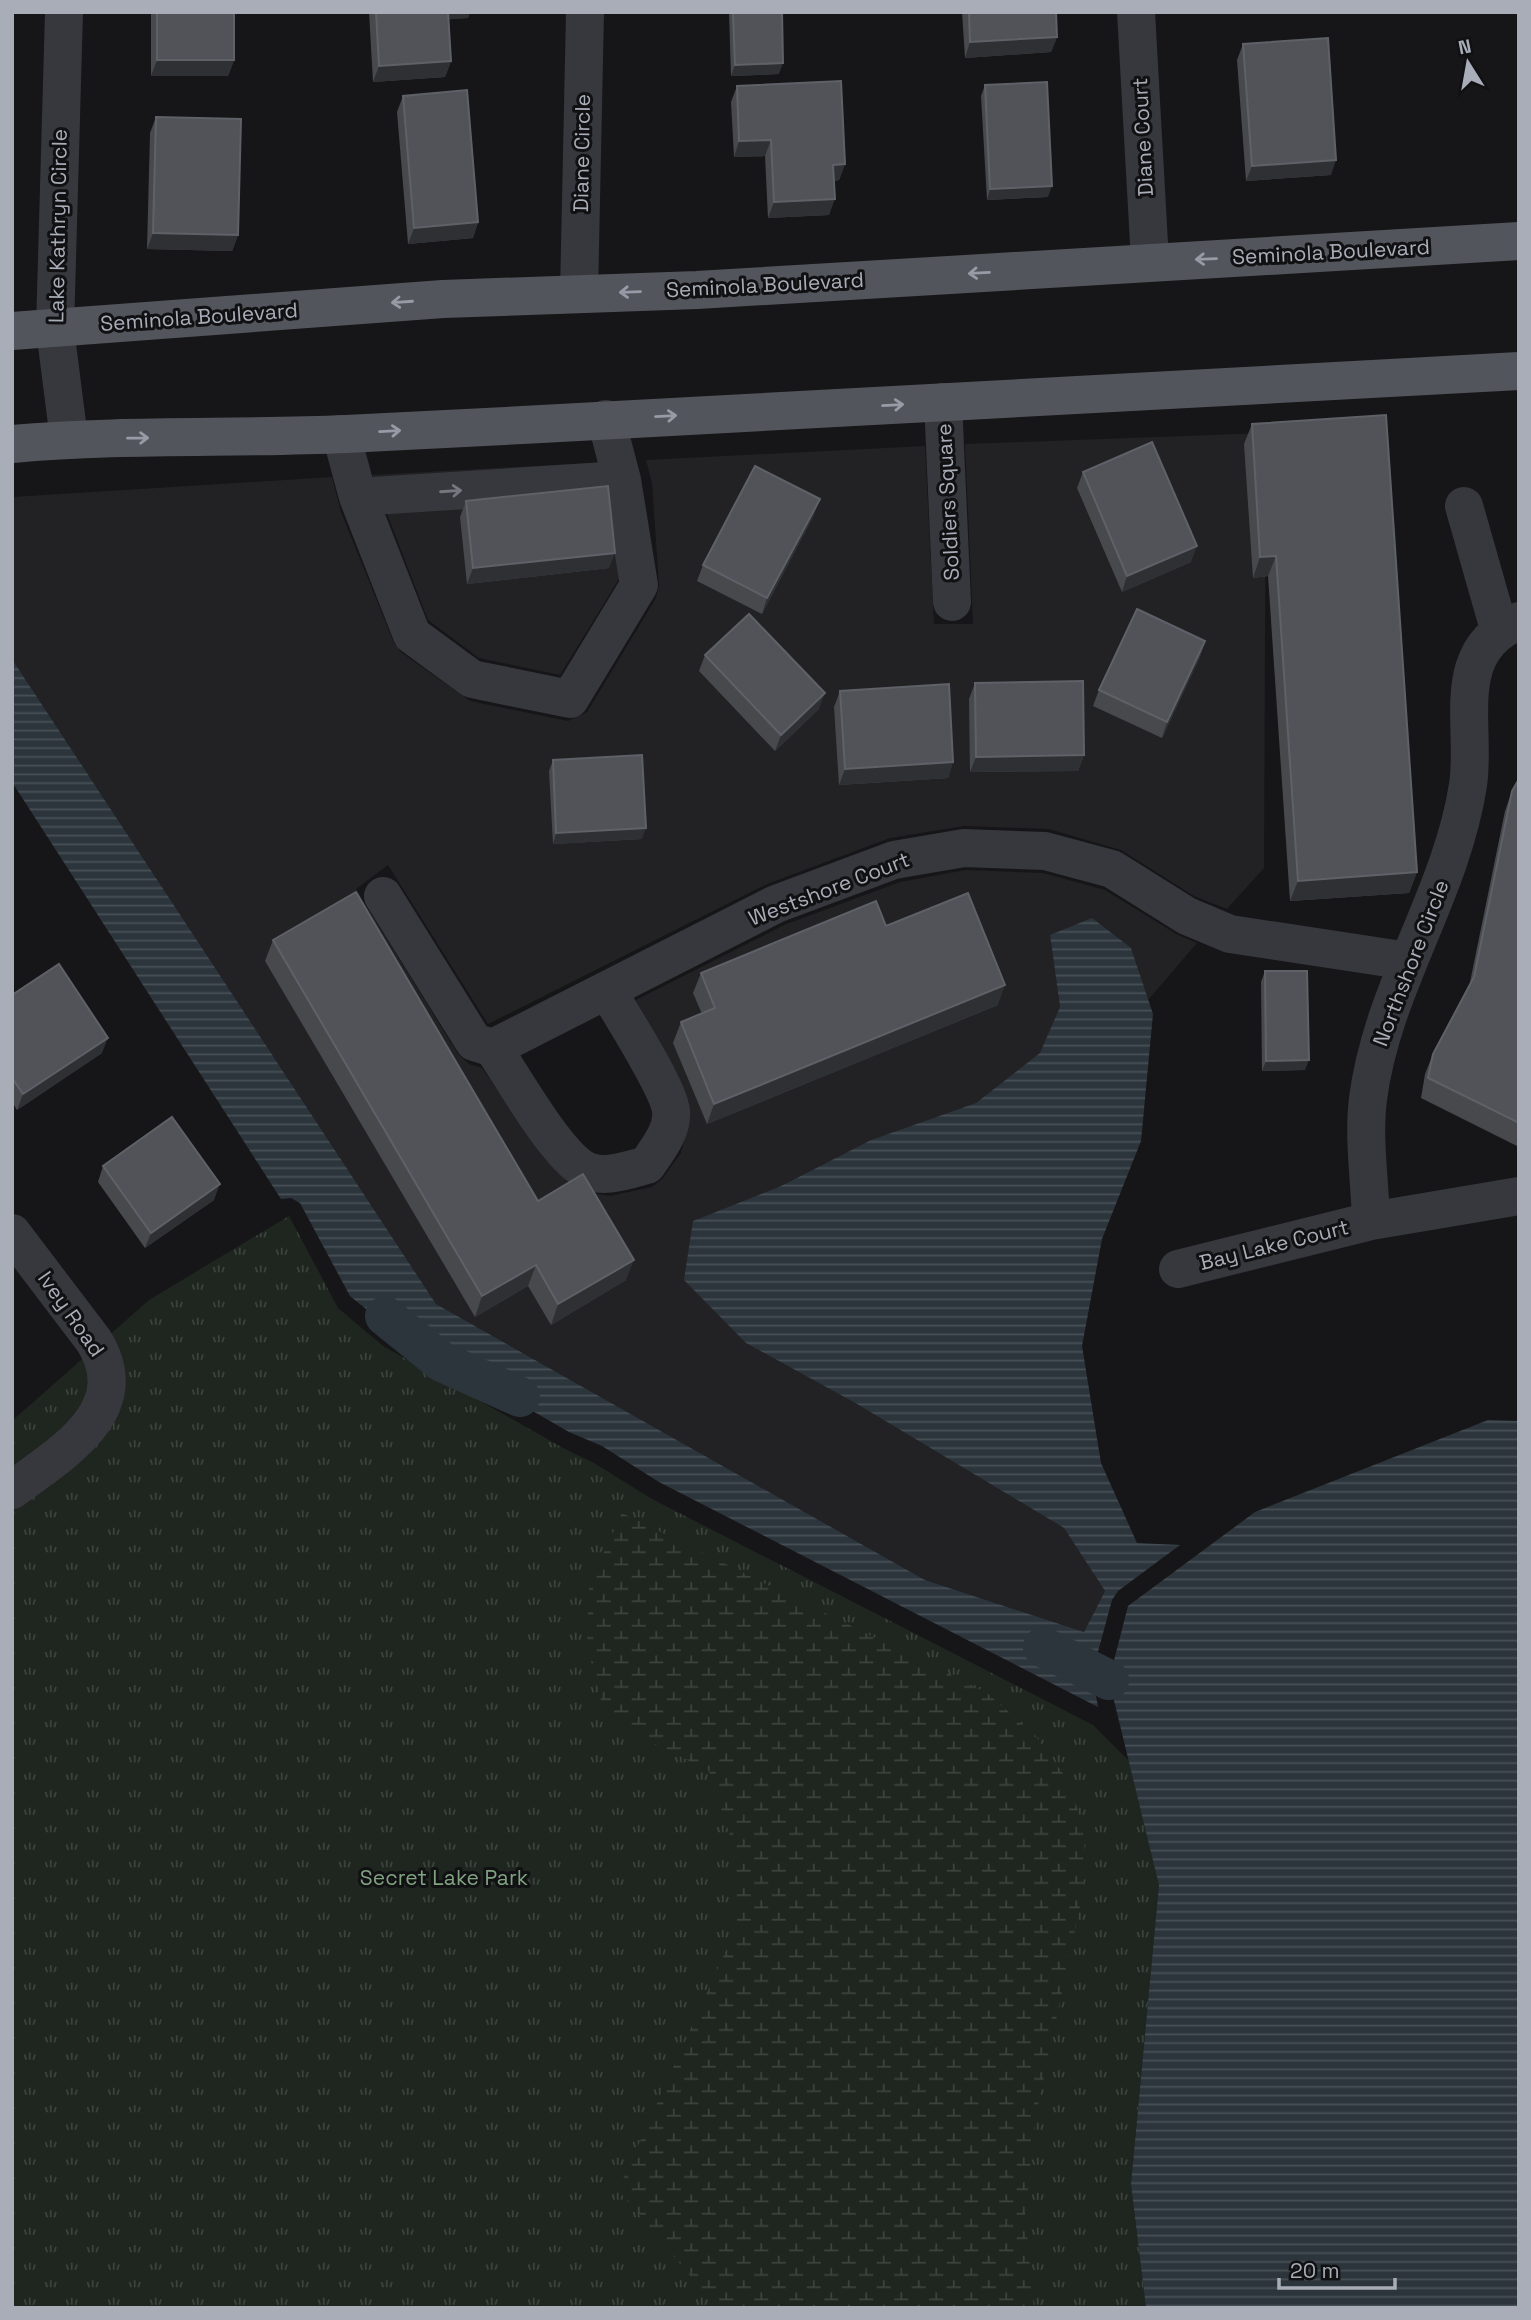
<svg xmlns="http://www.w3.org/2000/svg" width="1531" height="2320" font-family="'Space Grotesk',sans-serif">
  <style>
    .built { fill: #222225 }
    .grass { fill: url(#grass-tufts) }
    .wetland { fill: url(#wetland-marsh) }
    .water { fill: url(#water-rules) }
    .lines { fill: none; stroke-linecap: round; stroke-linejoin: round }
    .canal { stroke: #2c353c; stroke-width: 40 }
    .minor { stroke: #37383d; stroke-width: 38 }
    .major { stroke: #53555c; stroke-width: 38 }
    .wall { fill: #47494d }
    .shaded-wall { fill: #2f3033 }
    .building { fill: #525359; stroke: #5f6168; stroke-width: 2 }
    .oneway { stroke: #979ba6 }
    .oneway2 { stroke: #757881 }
    .labels { text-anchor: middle; stroke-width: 6; stroke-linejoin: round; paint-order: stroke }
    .street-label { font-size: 21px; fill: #a8adb8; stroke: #111113 }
    .park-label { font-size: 21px; fill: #7fa381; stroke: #111113 }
  </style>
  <defs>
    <pattern id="grass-tufts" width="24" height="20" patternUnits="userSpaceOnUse" patternTransform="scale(1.75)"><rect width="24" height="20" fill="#1e261f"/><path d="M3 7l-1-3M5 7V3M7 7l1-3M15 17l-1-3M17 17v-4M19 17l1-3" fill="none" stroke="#3c433d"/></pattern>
    <pattern id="wetland-marsh" width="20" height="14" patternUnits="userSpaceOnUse" patternTransform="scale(1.75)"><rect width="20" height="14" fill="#1e261f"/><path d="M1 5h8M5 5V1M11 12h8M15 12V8" fill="none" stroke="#3c433d"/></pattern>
    <pattern id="water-rules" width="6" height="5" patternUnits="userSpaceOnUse" patternTransform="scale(1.75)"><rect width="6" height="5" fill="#2c353c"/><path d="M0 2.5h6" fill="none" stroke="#485056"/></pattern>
  </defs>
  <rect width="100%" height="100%" fill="#161618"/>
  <path class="built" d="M1266 433 1264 868 1227 909 1194 896 1121 850 1049 829 964 826 890 838 767 884 488 1024 388 865 356 889 458 1054 469 1064 482 1068 544 1158 572 1186 582 1191 610 1196 652 1187 662 1179 681 1153 690 1118 689 1103 677 1075 636 1000 784 925 900 882 966 870 1043 873 1105 890 1178 935 1197 943 1148 1000 1131 948 1050 935 1060 1007 1041 1053 976 1103 871 1140 781 1186 693 1221 746 1343 857 1404 1064 1528 1105 1591 1084 1632 925 1580 436 1304 12 659V497L332 477 341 512 394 643 402 653 470 701 568 721 587 712 656 598 659 585 652 483 646 460 925 446 934 624H973L965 444Z
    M606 462 619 579 560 675 479 658 428 620 372 475Z"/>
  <path class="grass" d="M289 1216 338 1308 383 1346 563 1448 594 1463 652 1499 1093 1725 1135 1767 1159 1885 1131 2184 1146 2308H12V1421L149 1300Z"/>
  <path class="wetland" d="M622 1513 987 1693 1035 1735 1067 1779 1085 1831 1083 1892 1036 2115 1025 2215 1034 2308H717L618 2190 737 1926 735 1851 709 1771 606 1719 587 1646 589 1585Z"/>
  <path class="water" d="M12 659 436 1304 925 1580 1084 1632 1105 1591 1064 1528 857 1404 746 1343 684 1280 693 1221 781 1186 871 1140 976 1103 1040 1053 1060 1007 1050 935 1092 918 1131 948 1153 1014 1141 1141 1102 1239 1082 1346 1101 1463 1137 1543 1180 1545 1118 1591 1112 1600 1092 1674 1098 1707 659 1482 602 1446 569 1432 392 1330 350 1296 300 1203 291 1198 281 1199 12 782Z
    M1488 1420 1519 1421V2308H1146L1131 2184 1159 1885 1109 1680 1128 1606 1255 1512Z"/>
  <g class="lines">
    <path class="canal" d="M385 1316 442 1362 520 1397
      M1043 1647 1109 1680"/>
    <path class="minor" d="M64 12 55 329 69 439
      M1136 12 1150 261
      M579 294 585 12
      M943 402 952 602
      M341 434 358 497 412 635 472 679 570 699 639 585 622 480 606 419
      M358 497 622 480
      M1464 506 1499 629
      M1519 621C1447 650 1477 726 1468 785 1451 895 1382 988 1368 1099 1363 1138 1370 1182 1371 1221L1519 1196
      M383 896 474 1042 493 1048 776 904 894 860 964 848 1045 851 1112 869 1187 916 1230 934 1408 961
      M493 1048C514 1079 554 1151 583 1169 602 1180 628 1170 647 1165 657 1150 673 1131 671 1111 669 1089 621 1014 607 990
      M12 1233 94 1341C137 1411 60 1454 12 1490
      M1178 1269 1371 1221"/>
    <path class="major" d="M12 331 443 299 697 290 1519 241
      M12 444C123 434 234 439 346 434 737 414 1128 395 1519 371"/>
  </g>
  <path class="wall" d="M151 12H234V60L228 76H151Z
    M369 12H470L468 18 448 19 451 61 445 77 373 82Z
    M729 12H782L779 74 731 76Z
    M962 12H1056L1057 37 1051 52 965 58Z
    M1243 44 1331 175 1246 181 1237 60Z
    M985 85 1048 197 987 200 981 96Z
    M737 86 845 164 839 180 834 181 829 215 768 218 765 156 734 157 731 102Z
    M403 96 478 222 473 238 408 244 397 112Z
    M156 117 238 235 232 251 147 249 150 133Z
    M1252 424 1417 872 1409 893 1290 901 1268 576 1253 578 1244 444Z
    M1083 472 1191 562 1122 592 1077 488Z
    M466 501 609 568 467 584 460 517Z
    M814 515 762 614 697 581 703 565Z
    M1205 641 1200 657 1162 738 1093 706 1099 690Z
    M705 655 819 709 775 751 699 671Z
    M975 683 1084 755 1078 771 970 772 969 699Z
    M840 691 953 762 948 778 839 785 834 707Z
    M553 760 642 839 553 844 549 771Z
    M1519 773V1147L1421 1098 1425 1074 1433 1054 1469 987 1505 811 1512 791 1517 783Z
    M886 926 998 1005 707 1124 673 1043 681 1022 702 1014 693 993 701 973Z
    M273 940 538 1201 626 1280 551 1325 528 1286 475 1317 265 961Z
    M1265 971 1305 1070 1262 1071 1261 982Z
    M12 995 102 1053 17 1110 12 1102Z
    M103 1166 214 1200 145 1248 98 1182Z"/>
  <path class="shaded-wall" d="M444 12H470L468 18 442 20Z
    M1057 37 1051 52 965 58 970 42Z
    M157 60H234L228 76H151Z
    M451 61 445 77 373 82 379 66Z
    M783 63 779 74 731 76 735 65Z
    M771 140 765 156 734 157 739 141Z
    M1336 160 1331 175 1246 181 1252 166Z
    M845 164 839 180 827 181 833 165Z
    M1052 186 1048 197 987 200 990 189Z
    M835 199 829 215 768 218 774 202Z
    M478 222 473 238 408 244 414 228Z
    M153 233 238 235 232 251 147 249Z
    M820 499 814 515 762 614 767 598Z
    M1197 546 1191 562 1122 592 1127 576Z
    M615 553 609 568 467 584 473 568Z
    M1276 556 1268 576 1253 578 1260 557Z
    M1205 641 1200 657 1162 738 1167 722Z
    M825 693 819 709 775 751 781 735Z
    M1084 755 1078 771 970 772 976 757Z
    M953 762 948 778 839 785 845 769Z
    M646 828 642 839 553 844 556 833Z
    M1417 872 1409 893 1290 901 1298 881Z
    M1005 985 998 1005 707 1124 714 1104Z
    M108 1038 102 1053 17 1110 23 1094Z
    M1309 1060 1305 1070 1262 1071 1266 1061Z
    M220 1184 214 1200 145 1248 151 1233Z
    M634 1260 626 1280 551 1325 558 1304Z
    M536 1265 528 1286 475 1317 482 1296Z"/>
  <path class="building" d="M157 12H234V60H157Z
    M376 12H448L451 61 379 66Z
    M733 12H782L783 63 735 65Z
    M969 12H1056L1057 37 970 42Z
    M1328 38 1336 160 1252 166 1243 44Z
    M841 81 845 164 833 165 835 199 774 202 771 140 739 141 737 86Z
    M1047 82 1052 186 990 189 985 85Z
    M467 90 478 222 414 228 403 96Z
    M156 117 241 119 238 235 153 233Z
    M1386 415 1417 872 1298 881 1276 556 1260 557 1252 424Z
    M1152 442 1197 546 1127 576 1083 472Z
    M755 466 820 499 767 598 703 565Z
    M608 486 615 553 473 568 466 501Z
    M1137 609 1205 641 1167 722 1099 690Z
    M749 614 825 693 781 735 705 655Z
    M1083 681 1084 755 976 757 975 683Z
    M949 684 953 762 845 769 840 691Z
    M642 755 646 828 556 833 553 760Z
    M1519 779V1123L1428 1078 1433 1054 1474 977 1512 791Z
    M356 892 538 1201 583 1174 634 1260 558 1304 536 1265 482 1296 273 940Z
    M968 893 1005 985 714 1104 681 1022 715 1008 701 973 876 901 886 926Z
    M59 964 108 1038 23 1094 12 1078V995Z
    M1265 971H1307L1309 1060 1266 1061Z
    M172 1117 220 1184 151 1233 103 1166Z"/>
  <defs><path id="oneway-shaft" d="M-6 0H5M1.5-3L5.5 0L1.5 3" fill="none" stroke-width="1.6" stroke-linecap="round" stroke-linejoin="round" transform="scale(1.75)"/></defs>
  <g class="oneway">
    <use href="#oneway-shaft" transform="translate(1206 259) rotate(178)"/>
    <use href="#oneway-shaft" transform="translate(979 273) rotate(177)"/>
    <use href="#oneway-shaft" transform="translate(630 292) rotate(178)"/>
    <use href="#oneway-shaft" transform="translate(402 302) rotate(176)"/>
    <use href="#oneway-shaft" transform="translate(893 405) rotate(-3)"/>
    <use href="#oneway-shaft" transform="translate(666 416) rotate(-3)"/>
    <use href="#oneway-shaft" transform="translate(390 431) rotate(-3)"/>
    <use href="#oneway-shaft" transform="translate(138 438) rotate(-1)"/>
  </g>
  <use class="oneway2" href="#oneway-shaft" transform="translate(451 491) rotate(-4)"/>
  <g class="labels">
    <g class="street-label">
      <text transform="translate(1143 137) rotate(-93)" y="7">Diane Court</text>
      <text transform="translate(582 153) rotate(-89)" y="7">Diane Circle</text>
      <text transform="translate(58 226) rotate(-89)" y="7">Lake Kathryn Circle</text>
      <text transform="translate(1331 252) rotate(-3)" y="7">Seminola Boulevard</text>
      <text transform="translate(765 285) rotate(-3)" y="7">Seminola Boulevard</text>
      <text transform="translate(199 317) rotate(-4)" y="7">Seminola Boulevard</text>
      <text transform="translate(948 502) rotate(-93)" y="7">Soldiers Square</text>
      <text transform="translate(829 889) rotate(-21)" y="7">Westshore Court</text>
      <text transform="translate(1411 963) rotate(-69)" y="7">Northshore Circle</text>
      <text transform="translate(1274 1245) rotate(-14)" y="7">Bay Lake Court</text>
      <text transform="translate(71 1314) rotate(55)" y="7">Ivey Road</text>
    </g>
    <g class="park-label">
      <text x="444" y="1885">Secret Lake Park</text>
    </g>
  </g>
  <rect width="1531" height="2320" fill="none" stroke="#a8adb8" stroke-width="28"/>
  <g transform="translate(1468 63) rotate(349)" stroke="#111113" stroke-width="5" paint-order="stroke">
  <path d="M0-5L12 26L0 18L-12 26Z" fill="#a8adb8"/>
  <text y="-10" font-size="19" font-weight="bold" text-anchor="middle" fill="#a8adb8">N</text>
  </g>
  <path d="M1279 2278v10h116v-10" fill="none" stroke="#a8adb8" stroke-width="3.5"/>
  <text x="1290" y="2278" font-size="21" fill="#a8adb8" stroke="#111113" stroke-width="5" paint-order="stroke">20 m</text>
</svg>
